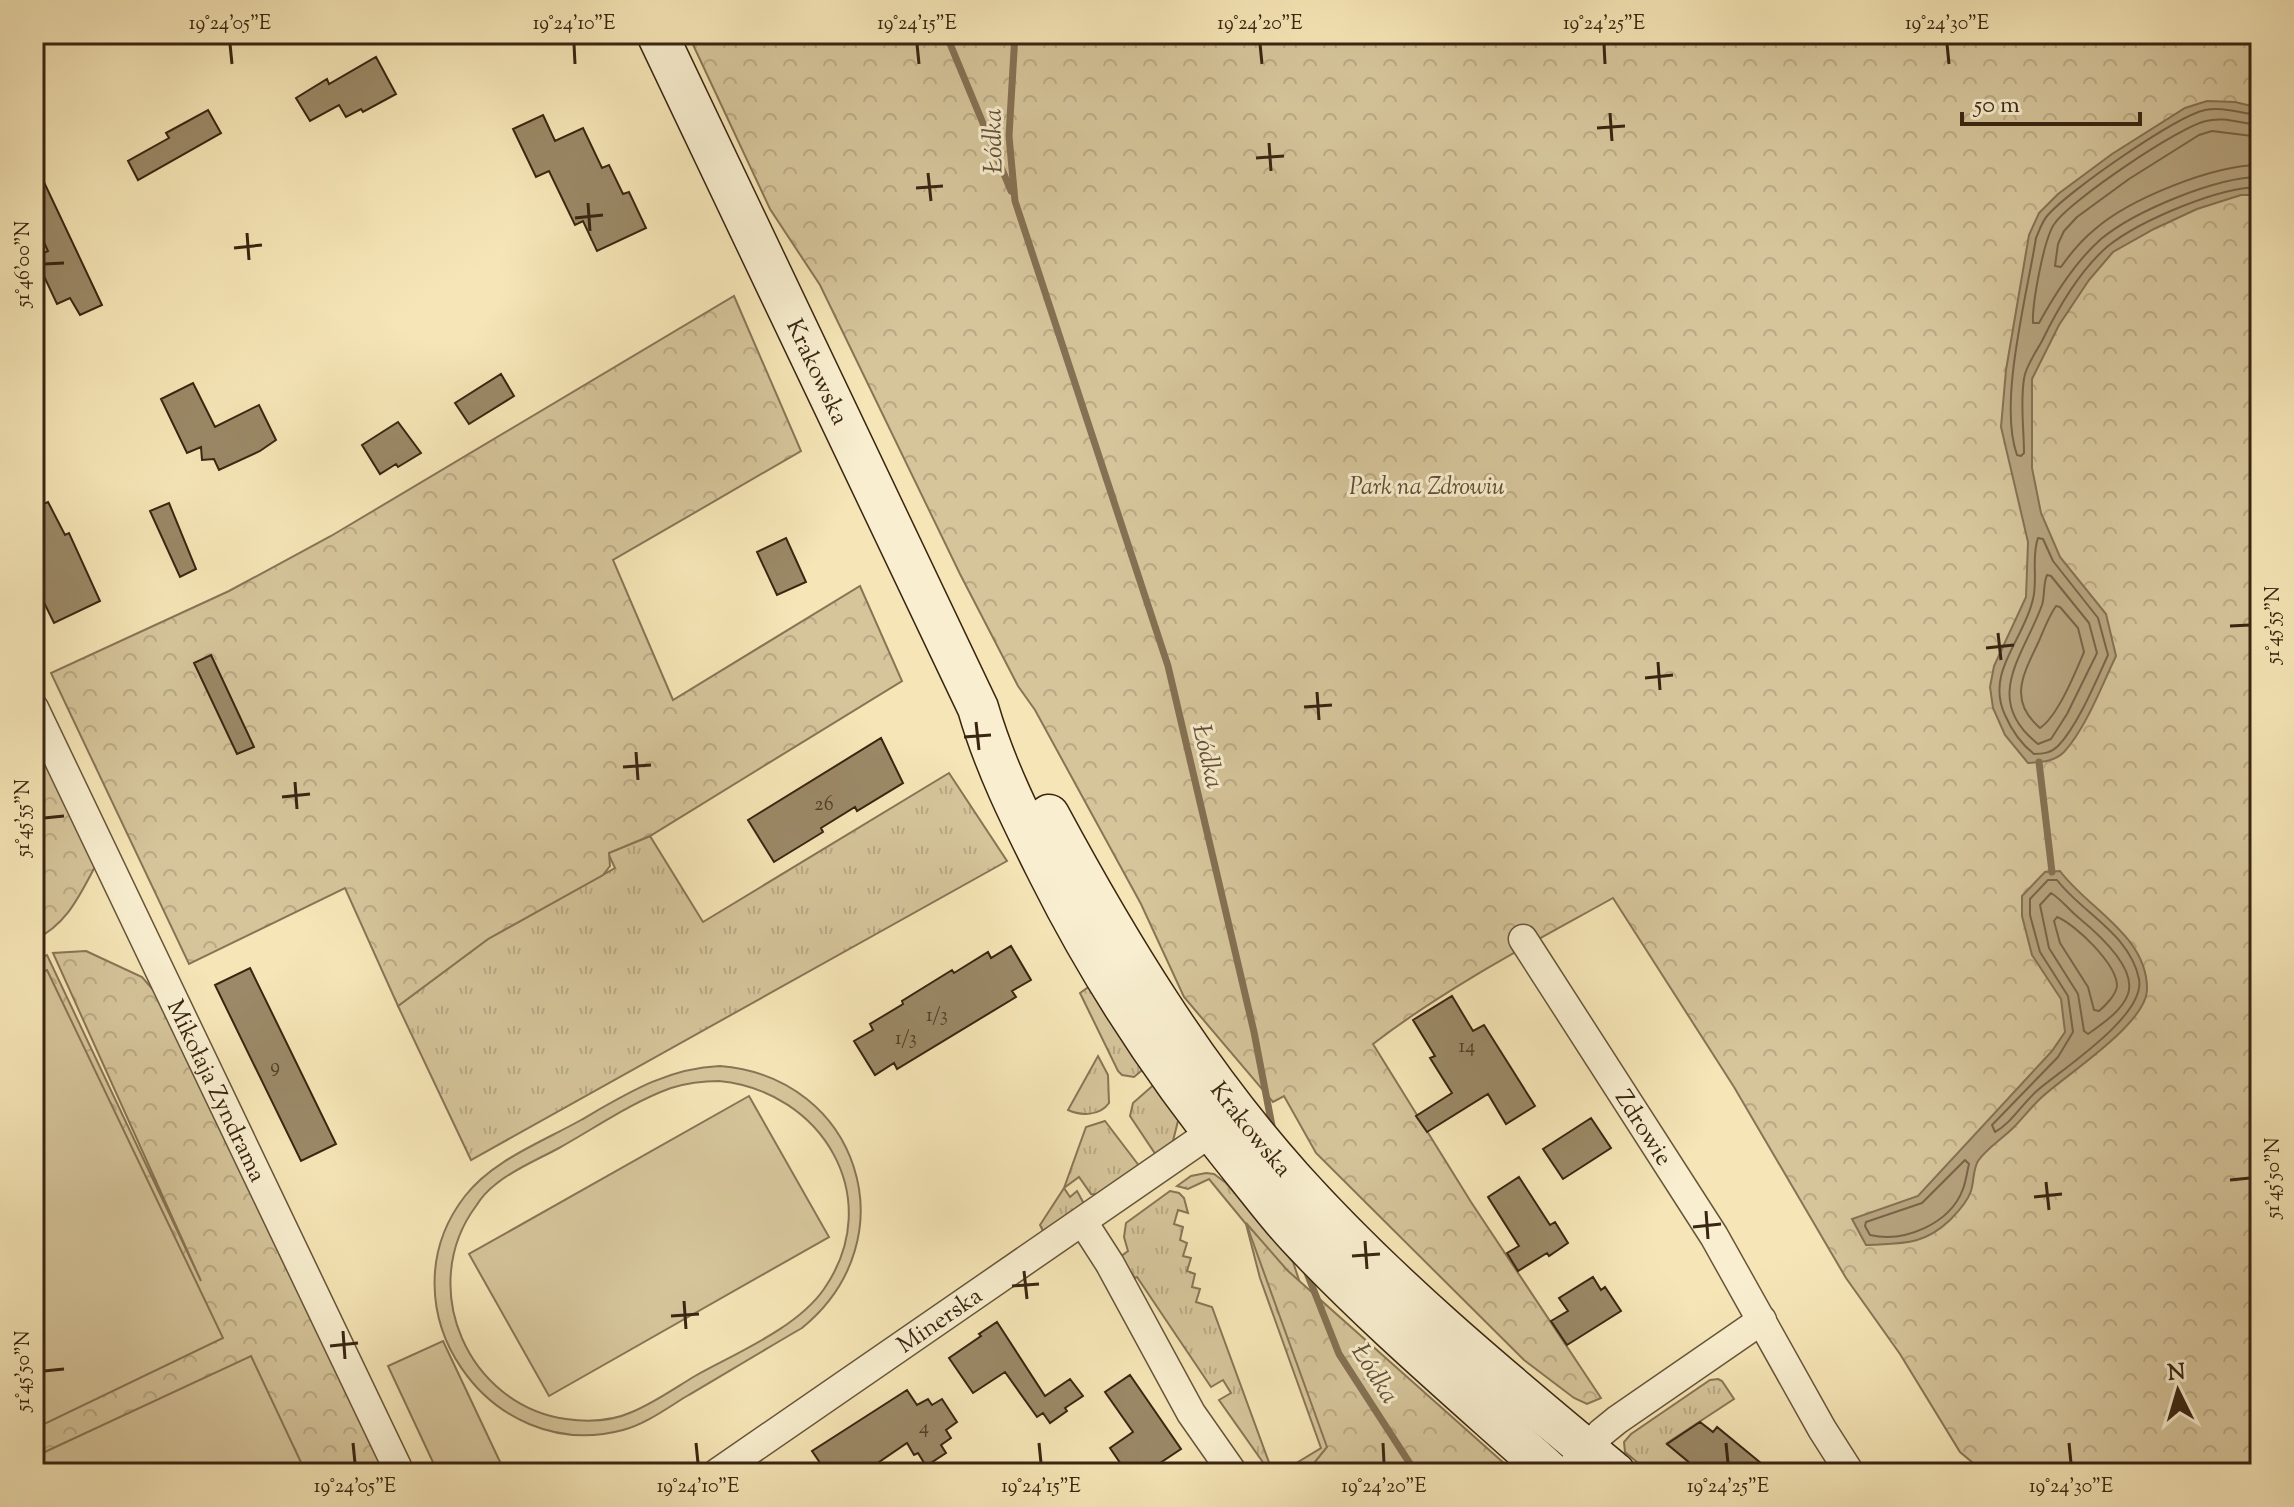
<svg xmlns="http://www.w3.org/2000/svg" width="2294" height="1507" font-family="'Sorts Mill Goudy',serif">
  <style>
    .grass { fill: url(#grass-tufts); stroke: #887556; stroke-width: 2 }
    .forest { fill: url(#forest-crowns); stroke: #887556; stroke-width: 2 }
    .garden { fill: #d6c59b; stroke: #887556; stroke-width: 2; fill-rule: evenodd }
    .water { fill: #b6a47f; stroke: #847153; stroke-width: 2 }
    .lines { fill: none; stroke-linecap: round; stroke-linejoin: round }
    .shore { stroke: #786448; stroke-width: 2 }
    .stream { stroke: #847153; stroke-width: 7 }
    .building { fill: #9b8967; stroke: #392511; stroke-width: 2 }
    .street-casing { stroke: #68553a; stroke-width: 31 }
    .secondary-casing { stroke: #392511; stroke-width: 43 }
    .street { stroke: #f9efd0; stroke-width: 28 }
    .secondary { stroke: #f9efd0; stroke-width: 40 }
    .ticks { fill: none; stroke: #392511; stroke-width: 3 }
    .labels { text-anchor: middle; stroke-width: 6; stroke-linejoin: round; paint-order: stroke }
    .number-label { font-size: 20px; fill: #523e26 }
    .street-label { font-size: 24px; fill: #392511; stroke: #f9efd0 }
    .park-label { font-size: 24px; font-style: italic; fill: #604d34; stroke: #f9efd0 }
    .water-label { font-size: 26px; font-style: italic; fill: #655138; stroke: #f9efd0 }
    .neatline { fill: none; stroke: #392511; stroke-width: 3 }
    .ticks-label { font-size: 20px; text-anchor: middle; fill: #392511 }
  </style>
  <defs>
    <pattern id="grass-tufts" width="24" height="20" patternUnits="userSpaceOnUse" patternTransform="scale(2)"><rect width="24" height="20" fill="#d6c59b"/><path d="M3 7l-1-3M5 7V3M7 7l1-3M15 17l-1-3M17 17v-4M19 17l1-3" fill="none" stroke="#b8a984"/></pattern>
    <pattern id="forest-crowns" width="20" height="18" patternUnits="userSpaceOnUse" patternTransform="scale(2)"><rect width="20" height="18" fill="#d6c59b"/><path d="M2 6a3 3 0 1 1 6 0M12 15a3 3 0 1 1 6 0" fill="none" stroke="#b8a984"/></pattern>
  </defs>
  <rect width="100%" height="100%" fill="#f6e6b7"/>
  <filter id="stains"><feTurbulence type="fractalNoise" baseFrequency=".0025" numOctaves="4"/><feColorMatrix values="0 0 0 0 .2 0 0 0 0 .09 0 0 0 0 .02 0 0 0 .5 -.17"/></filter>
  <radialGradient id="worn" r=".72"><stop offset=".6" stop-color="#630" stop-opacity="0"/><stop offset="1" stop-color="#630" stop-opacity=".3"/></radialGradient>
  <path class="grass" d="M949 773 1007 861 471 1160 398 1006 488 939 615 868 608 853 650 836 703 922Z
    M1090 986 1147 1066 1134 1077 1122 1075 1118 1071 1080 993Z
    M1098 1056 1108 1075 1109 1103C1100 1116 1081 1116 1068 1110Z
    M1158 1081 1179 1117 1173 1141 1156 1155 1130 1116 1133 1103Z
    M1105 1121 1140 1167 1099 1195 1091 1194 1079 1177 1064 1188 1070 1197 1077 1191 1083 1202 1082 1207 1046 1237 1040 1225 1064 1188 1086 1127Z
    M1206 1173 1214 1174 1226 1183 1293 1262 1309 1310 1408 1473H1288L1290 1467 1321 1448 1260 1278 1246 1224 1209 1179 1188 1189 1177 1186 1191 1176Z
    M1170 1191 1179 1193 1184 1198 1188 1213 1178 1210 1174 1224 1183 1227 1180 1240 1187 1243 1183 1256 1191 1258 1187 1271 1195 1274 1192 1287 1200 1289 1196 1302 1212 1307 1271 1468H1267L1219 1400 1231 1393 1223 1380 1211 1387 1137 1277 1135 1278 1120 1257 1128 1251 1124 1237 1126 1223Z
    M1718 1379 1722 1381 1734 1399 1667 1443 1702 1473H1650L1625 1452 1624 1442 1631 1434 1710 1380Z"/>
  <path class="forest" d="M688 34H2260V1473H1985L1960 1452 1900 1354 1846 1278 1734 1087 1613 898C1532 943 1447 987 1373 1044L1471 1202 1601 1398 1587 1404 1574 1398 1524 1360 1316 1153 1284 1096 1273 1102 1184 997 1141 904 1035 710 1018 686 960 574 820 285 770 209Z
    M734 296 801 451 613 560 673 700 860 586 902 681 650 836 609 853 610 866 603 875 488 939 398 1006 345 888 189 964 51 673 229 591 331 536Z
    M34 733 97 863C80 894 68 924 34 940Z
    M86 951 142 977 168 1007 387 1473H34V961L47 955 201 1281 53 953Z
    M1246 1223 1287 1270 1515 1473H1306L1327 1447Z"/>
  <path class="garden" d="M47 970 223 1338 34 1429V976Z
    M720 1066C859 1077 911 1239 802 1328 764 1350 726 1373 687 1396 667 1408 646 1424 623 1430 489 1466 379 1307 465 1196 493 1160 542 1142 581 1120 626 1094 667 1068 720 1066ZM719 1081C822 1091 887 1198 824 1289 797 1328 736 1353 695 1376 675 1388 654 1403 632 1412 612 1421 587 1422 566 1419 468 1405 416 1287 476 1206 481 1198 488 1190 496 1184 514 1169 539 1159 559 1148 595 1128 632 1102 671 1088 687 1083 703 1081 719 1081Z
    M749 1096 829 1237 549 1396 469 1254Z
    M443 1341 502 1466 487 1473H438L388 1366Z
    M251 1356 306 1473H34V1457Z"/>
  <path class="water" d="M2207 101 2235 102 2260 108V195H2241L2197 209 2154 229 2113 252 2089 280 2059 325 2032 379V468L2041 513 2060 557 2106 614 2116 656C2102 685 2086 728 2064 752 2054 762 2041 762 2028 763L2005 735 1993 708 1990 687 1994 666 2026 597 2028 542 2001 427 2006 370 2029 235 2039 213 2058 194 2112 154 2185 108Z
    M2060 871C2088 909 2148 936 2147 990 2146 1024 2067 1074 2042 1097 2032 1106 2023 1118 2013 1128 2003 1138 1986 1149 1978 1161 1973 1169 1974 1182 1971 1191 1968 1200 1957 1213 1950 1220 1923 1246 1901 1243 1866 1245L1852 1219 1918 1196 2052 1051 2065 1032 2061 999 2032 955 2022 916V896L2045 872Z"/>
  <g class="lines">
    <path class="shore" d="M2260 115C2242 114 2223 106 2205 110 2175 117 2068 191 2047 216 2042 222 2039 231 2036 238 2027 295 1998 403 2017 455L2021 456 2024 453C2024 429 2020 403 2024 379 2025 367 2036 352 2042 341 2058 308 2080 270 2108 246 2141 220 2219 187 2260 187
      M2260 125C2242 124 2224 116 2206 121 2179 127 2071 200 2055 223 2044 237 2032 304 2033 323H2039C2055 294 2076 261 2101 239 2135 211 2216 177 2260 177
      M2260 137 2212 131 2199 135 2129 179 2077 217 2064 231 2058 244 2055 266 2061 267C2070 254 2082 240 2094 230 2129 199 2213 165 2260 165
      M2038 538 2043 539 2053 561 2098 618 2108 655C2096 681 2078 725 2058 746 2051 753 2043 754 2034 754 2021 744 2012 731 2005 715 1985 672 2024 640 2033 599 2038 580 2031 557 2038 538Z
      M2047 575 2051 576 2089 623 2097 653 2067 714 2051 739 2038 744C1981 699 2024 655 2042 605 2045 595 2043 584 2047 575Z
      M2056 606 2060 607 2078 628 2084 652C2075 673 2058 716 2040 728 2007 700 2024 673 2039 641 2044 629 2049 616 2056 606Z
      M2048 880H2057C2082 913 2130 934 2139 979 2146 1015 2064 1068 2039 1089 2023 1102 2012 1123 1995 1132L1992 1125 2058 1057 2073 1032 2068 996 2040 952 2030 915V899Z
      M2051 893C2061 899 2069 910 2079 918 2096 932 2137 967 2128 994 2122 1011 2102 1024 2088 1034L2084 1031 2078 994 2049 948 2040 905Z
      M2057 917C2075 924 2117 964 2117 986 2116 995 2105 1006 2099 1011L2094 1010 2088 987 2060 943 2054 921Z
      M1965 1160 1969 1164C1967 1172 1966 1181 1963 1189 1950 1224 1904 1243 1870 1235L1865 1226 1866 1222 1922 1203Z"/>
    <path class="stream" d="M946 34 1011 191
      M1015 34 1009 136 1015 201 1168 666 1254 1032 1273 1131
      M2039 762 2052 872
      M1305 1268 1339 1354 1416 1473"/>
  </g>
  <path class="building" d="M376 57 396 94 363 112 361 109 346 117 339 105 310 121 296 98 327 79 329 84Z
    M208 110 221 133 138 180 128 161 169 138 166 133Z
    M543 115 555 141 583 128 602 168 609 165 623 194 629 192 646 228 597 251 583 221 575 225 549 171 536 177 513 129Z
    M34 161 102 305 80 315 70 298 57 304 35 257 48 251 34 221Z
    M501 374 514 396 469 424 455 403Z
    M193 383 215 427 259 405 276 440 260 451 219 470 214 459 202 460 201 447 187 453 161 399Z
    M398 422 421 453 398 467 396 464 380 474 362 445Z
    M48 502 65 535 69 533 100 601 54 623 34 582V508Z
    M169 503 196 569 180 577 150 511Z
    M786 538 806 582 777 595 757 552Z
    M211 655 254 747 237 754 194 663Z
    M881 738 903 783 857 811 855 807 821 828 823 832 774 862 748 820Z
    M1011 946 1031 980 1012 991 1016 997 897 1069 894 1063 875 1075 854 1041 873 1030 870 1024 903 1004 902 1001 952 970 954 973 988 952 991 958Z
    M250 968 336 1144 301 1161 215 985Z
    M1452 996 1473 1031 1484 1025 1535 1106 1506 1124 1488 1094 1427 1132 1416 1116 1452 1093 1430 1058 1435 1056 1413 1020Z
    M1591 1118 1611 1148 1563 1179 1543 1149Z
    M1519 1177 1550 1225 1555 1222 1568 1243 1549 1256 1547 1253 1518 1271 1507 1253 1519 1246 1488 1197Z
    M1593 1277 1601 1290 1605 1287 1621 1311 1567 1345 1551 1321 1568 1311 1559 1298Z
    M997 1322 1045 1396 1070 1379 1083 1396 1065 1408 1067 1411 1050 1423 1043 1413 1037 1417 1005 1372 973 1393 949 1358 981 1336 979 1334Z
    M1130 1375 1181 1449 1145 1473H1127L1110 1448 1133 1432 1105 1392Z
    M907 1390 917 1405 928 1399 932 1405 942 1399 957 1422 946 1430 951 1438 941 1445 946 1453 926 1466 918 1453 914 1455 907 1443 863 1473H827L812 1451Z
    M1700 1422 1713 1432 1717 1427 1773 1473H1702L1667 1444Z"/>
  <g class="lines">
    <defs>
      <g id="street">
        <path id="s1" d="M34 708 400 1473"/>
        <path id="s2" d="M1523 939 1714 1236 1822 1429 1850 1473"/>
        <path d="M1083 1222 1110 1264 1191 1413 1233 1473"/>
        <path id="s3" d="M717 1473 1226 1122"/>
        <path d="M1567 1473 1601 1433 1617 1420 1762 1320"/>
      </g>
      <g id="secondary">
        <path id="s4" d="M657 34 978 708C995 767 1022 820 1049 874 1102 980 1166 1076 1241 1168 1260 1191 1278 1216 1299 1238 1377 1321 1466 1396 1551 1473"/>
        <path id="s5" d="M1049 815C1118 943 1195 1070 1292 1178 1390 1287 1503 1380 1615 1473"/>
      </g>
    </defs>
    <use href="#street" class="street-casing"/>
    <use href="#secondary" class="secondary-casing"/>
    <use href="#street" class="street"/>
    <use href="#secondary" class="secondary"/>
  </g>
  <path class="ticks" d="M230 44 232 64M574 44 575 64M917 44 919 64M1260 44 1262 64M1604 44 1605 64M1947 44 1949 64M1610 113 1612 141M1597 128 1625 126M1269 143 1271 171M1256 158 1284 156M928 173 931 201M916 188 943 186M588 203 590 231M575 218 603 215M247 233 249 260M234 248 262 245M44 264 64 263M2230 626 2250 625M1998 633 2001 660M1986 648 2014 645M1658 662 1660 690M1645 678 1673 675M1317 692 1319 720M1304 707 1332 705M976 722 979 750M964 737 991 735M636 752 638 780M623 767 651 765M295 782 297 809M282 797 310 794M44 818 64 816M2230 1180 2250 1178M2046 1182 2049 1210M2034 1197 2062 1194M1706 1211 1708 1239M1693 1227 1721 1224M1365 1241 1367 1269M1352 1256 1380 1254M1024 1271 1027 1299M1012 1286 1039 1284M684 1301 686 1329M671 1316 699 1314M343 1331 345 1359M330 1346 358 1343M44 1371 64 1369M353 1443 355 1463M696 1443 698 1463M1039 1443 1041 1463M1383 1443 1384 1463M1726 1443 1728 1463M2069 1443 2071 1463"/>
  <g class="labels">
    <g class="number-label">
      <text x="824" y="810">26</text>
      <text x="937" y="1021">1/3</text>
      <text x="906" y="1044">1/3</text>
      <text x="1467" y="1052">14</text>
      <text x="275" y="1072">9</text>
      <text x="924" y="1433">4</text>
    </g>
    <g class="street-label">
      <text dy="8" stroke="none"><textPath href="#s4" startOffset="374">Krakowska</textPath></text>
      <text dy="8" stroke="none"><textPath href="#s1" startOffset="424">Mikołaja Zyndrama</textPath></text>
      <text dy="8" stroke="none"><textPath href="#s5" startOffset="374">Krakowska</textPath></text>
      <text dy="8" stroke="none"><textPath href="#s2" startOffset="224">Zdrowie</textPath></text>
      <text dy="8" stroke="none"><textPath href="#s3" startOffset="270">Minerska</textPath></text>
    </g>
    <g class="park-label">
      <text x="1427" y="494">Park na Zdrowiu</text>
    </g>
    <g class="water-label">
      <text transform="translate(992 141) rotate(-91)" y="9">Łódka</text>
      <text transform="translate(1209 756) rotate(77)" y="9">Łódka</text>
      <text transform="translate(1376 1373) rotate(58)" y="9">Łódka</text>
    </g>
  </g>
  <rect width="2294" height="1507" fill="none" stroke="#f6e6b7" stroke-width="88"/>
  <g transform="translate(2178 1391) rotate(355)" stroke="#f9efd0" stroke-width="6" paint-order="stroke">
  <path d="M0-6L14 30L0 20L-14 30Z" fill="#392511"/>
  <text y="-12" font-size="22" font-weight="bold" text-anchor="middle" fill="#392511">N</text>
  </g>
  <path d="M1962 112v12h178v-12" fill="none" stroke="#392511" stroke-width="4"/>
  <text x="1974" y="112" font-size="24" fill="#392511" stroke="#f9efd0" stroke-width="6" paint-order="stroke">50 m</text>
  <rect x="44" y="44" width="2206" height="1419" class="neatline"/>
  <g class="ticks-label">
    <text x="230" y="29">19°24'05"E</text>
    <text x="574" y="29">19°24'10"E</text>
    <text x="917" y="29">19°24'15"E</text>
    <text x="1260" y="29">19°24'20"E</text>
    <text x="1604" y="29">19°24'25"E</text>
    <text x="1947" y="29">19°24'30"E</text>
    <text transform="translate(22 264) rotate(-90)" y="7">51°46'00"N</text>
    <text transform="translate(2272 625) rotate(-90)" y="7">51°45'55"N</text>
    <text transform="translate(22 818) rotate(-90)" y="7">51°45'55"N</text>
    <text transform="translate(2272 1178) rotate(-90)" y="7">51°45'50"N</text>
    <text transform="translate(22 1371) rotate(-90)" y="7">51°45'50"N</text>
    <text x="355" y="1492">19°24'05"E</text>
    <text x="698" y="1492">19°24'10"E</text>
    <text x="1041" y="1492">19°24'15"E</text>
    <text x="1384" y="1492">19°24'20"E</text>
    <text x="1728" y="1492">19°24'25"E</text>
    <text x="2071" y="1492">19°24'30"E</text>
  </g>
  <rect width="100%" height="100%" filter="url(#stains)"/>
  <rect width="100%" height="100%" fill="url(#worn)"/>
</svg>
